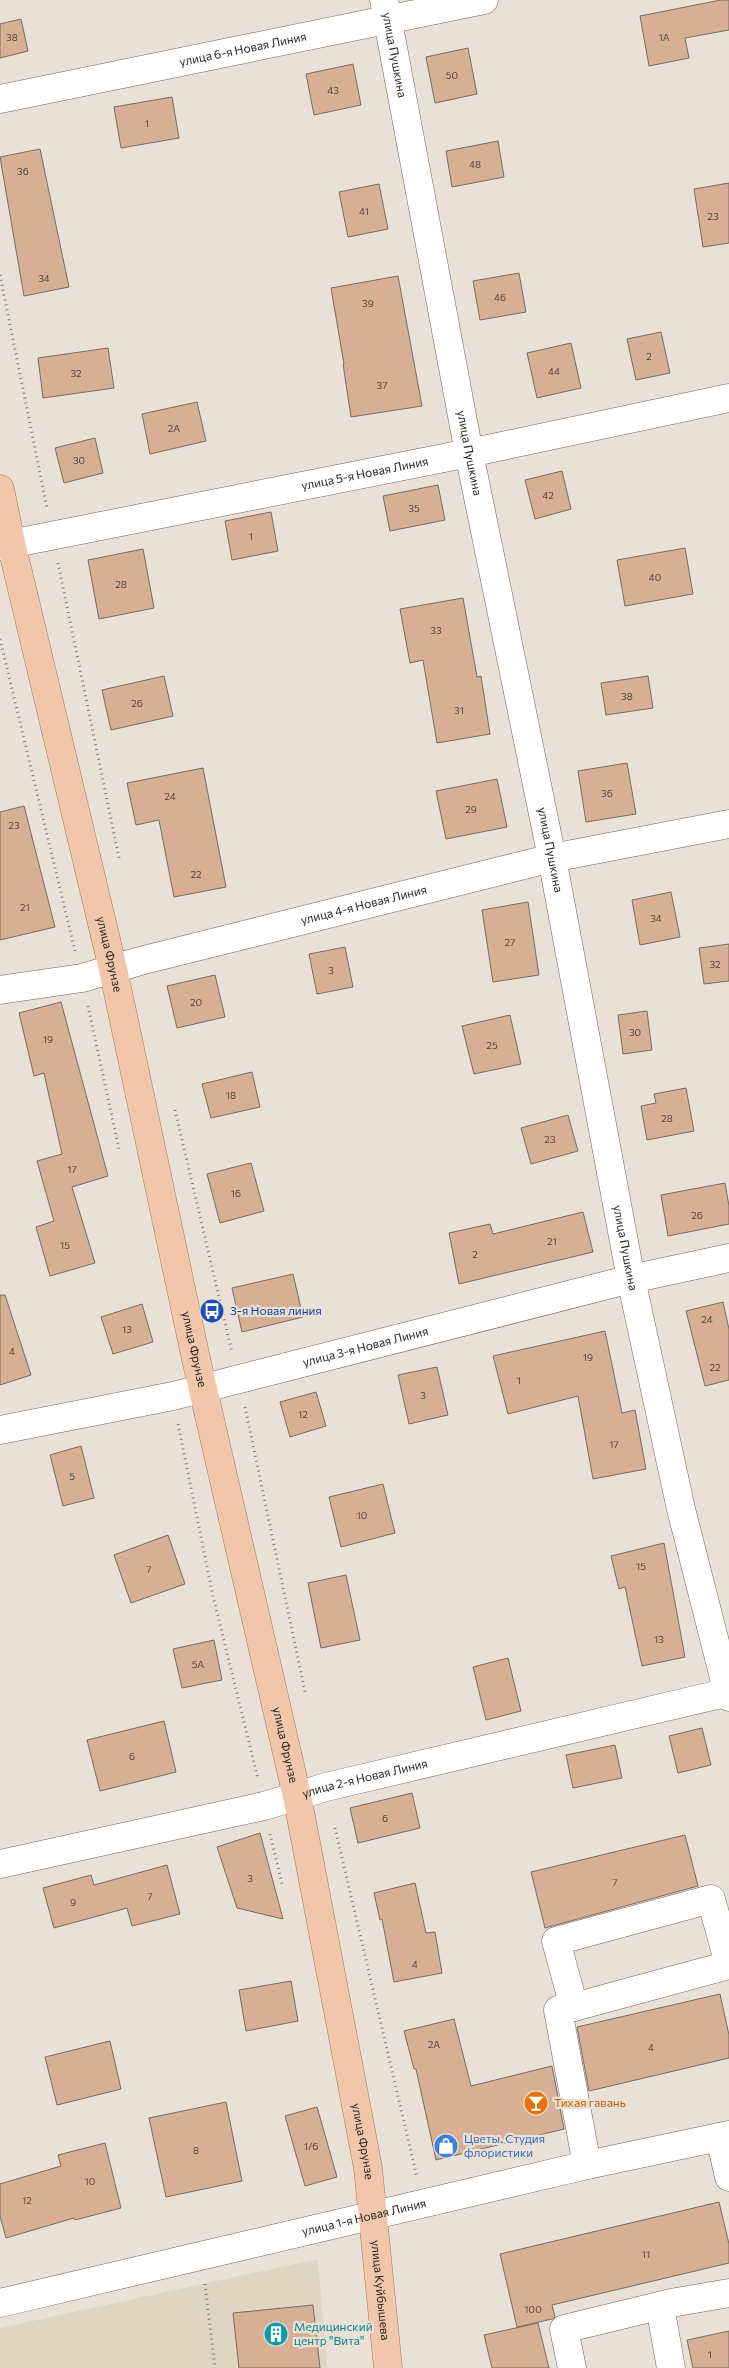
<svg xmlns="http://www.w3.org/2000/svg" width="729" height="2368" font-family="Commissioner,sans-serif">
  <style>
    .built { fill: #e0d4c3 }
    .building { fill: #d6af94; stroke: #776c65 }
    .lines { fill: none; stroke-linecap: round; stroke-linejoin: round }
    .minor-casing { stroke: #6c655c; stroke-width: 29 }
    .major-casing { stroke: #a47557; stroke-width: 29 }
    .path { stroke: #847e77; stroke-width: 3; stroke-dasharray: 1 4; stroke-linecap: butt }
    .minor { stroke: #fff; stroke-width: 28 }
    .major { stroke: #f1c6ab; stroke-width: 28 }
    .labels { text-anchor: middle; stroke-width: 4.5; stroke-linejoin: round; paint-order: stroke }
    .number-label { font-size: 10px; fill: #54483e }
    .street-label { font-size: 12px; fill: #292622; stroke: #e9e0d6 }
    .transit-label { font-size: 12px; fill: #164399; stroke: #e9e0d6; text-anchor: start }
    .food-label { font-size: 12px; fill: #c56008; stroke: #e9e0d6; text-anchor: start }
    .shop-label { font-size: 12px; fill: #366cbe; stroke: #e9e0d6; text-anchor: start }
    .culture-label { font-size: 12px; fill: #0d838f; stroke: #e9e0d6; text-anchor: start }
  </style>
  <rect width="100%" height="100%" fill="#e9e0d6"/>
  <path class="built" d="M318 2259 327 2368H0V2328Z"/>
  <path class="building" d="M721 0H729V30L685 38 689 58 649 66 640 16Z
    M21 19 28 51 0 58V24Z
    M468 48 477 94 435 103 426 57Z
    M353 64 361 105 314 115 306 74Z
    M172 97 179 138 121 148 114 107Z
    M498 141 504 177 452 187 446 151Z
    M40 149 69 287 24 296 0 157Z
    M729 183V243L703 247 694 189Z
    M379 184 388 229 348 237 339 192Z
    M519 273 526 312 480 320 473 281Z
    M398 276 422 406 351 417 343 364H344L331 288Z
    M661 332 670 373 636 380 627 339Z
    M571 343 581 388 537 398 527 353Z
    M108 348 114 388 43 398 38 358Z
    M197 402 206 441 150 454 142 414Z
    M95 438 103 473 64 483 55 448Z
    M562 471 571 509 535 519 525 480Z
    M438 485 445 520 390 531 383 496Z
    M271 512 278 551 232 560 225 521Z
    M685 548 693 594 625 606 617 560Z
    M143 549 154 608 99 619 88 560Z
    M463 598 477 677 481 676 490 734 437 743 423 660 410 663 400 609Z
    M164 676 173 716 111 730 102 690Z
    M648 676 653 708 606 715 601 683Z
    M627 763 636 814 586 822 578 771Z
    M203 768 226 887 174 897 159 820 136 825 127 783Z
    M497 779 507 827 446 839 436 791Z
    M24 806 55 927 0 940V812Z
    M671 892 680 937 640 945 632 900Z
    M528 902 539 975 493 982 482 910Z
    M729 944V981L704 984 699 948Z
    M345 947 353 987 317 994 309 954Z
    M215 975 225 1017 177 1028 167 986Z
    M61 1002 108 1176 72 1187 95 1263 50 1276 36 1227 54 1221 37 1161 62 1154 44 1073 34 1076 19 1013Z
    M647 1011 652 1050 623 1054 618 1015Z
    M510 1015 521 1064 474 1074 462 1026Z
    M252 1072 260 1107 211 1118 202 1084Z
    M686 1088 694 1131 647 1140 641 1106 656 1103 654 1094Z
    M568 1115 578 1151 531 1164 521 1128Z
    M251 1163 264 1211 220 1223 207 1174Z
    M725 1183 729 1206V1224L668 1236 661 1195Z
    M583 1212 593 1252 459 1284 449 1233 490 1224 493 1234Z
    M293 1274 303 1317 242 1332 232 1288Z
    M0 1295H5L31 1375 0 1385Z
    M723 1302 729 1329V1380L705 1386 686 1311Z
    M142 1304 153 1342 113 1354 101 1317Z
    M605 1331 622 1413 635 1410 646 1469 593 1479 578 1396 508 1414 493 1356Z
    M437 1367 448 1415 409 1424 398 1375Z
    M316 1392 326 1426 290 1437 280 1402Z
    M81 1446 94 1498 63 1506 50 1455Z
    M383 1484 395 1533 341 1547 329 1497Z
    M168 1535 185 1584 131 1603 114 1555Z
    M664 1543 685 1657 642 1666 625 1587 619 1589 611 1556Z
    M346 1575 360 1640 321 1648 308 1583Z
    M214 1640 222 1680 182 1688 173 1649Z
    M508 1658 521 1711 486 1720 473 1667Z
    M164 1721 176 1772 100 1791 87 1740Z
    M702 1728 711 1765 678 1773 669 1736Z
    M615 1745 622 1778 573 1788 566 1755Z
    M412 1793 420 1828 358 1843 350 1808Z
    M260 1833 283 1919 237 1908 217 1847Z
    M685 1835 698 1886 545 1928 531 1872Z
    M167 1865 180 1914 132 1926 127 1908 54 1928 43 1888 91 1875 94 1885Z
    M415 1883 426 1933 435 1932 442 1973 394 1982 382 1919 380 1920 374 1893Z
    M291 1981 298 2021 246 2031 239 1990Z
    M720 1994 729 2035V2058L589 2091 577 2027Z
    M454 2019 471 2086 552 2066 564 2129 436 2160 416 2069H414L404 2031Z
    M110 2041 121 2089 57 2105 45 2057Z
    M226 2102 242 2181 166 2197 149 2118Z
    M317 2107 337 2177 305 2186 285 2116Z
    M105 2143 121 2208 75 2220 74 2218 6 2238 0 2216V2184L61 2166 58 2155Z
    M719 2202 729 2244V2263L552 2305 555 2317 552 2319 517 2327 500 2254Z
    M313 2305 320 2368H239L233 2313Z
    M538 2323 549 2368H492L484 2335Z
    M729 2331V2368H693L687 2340Z"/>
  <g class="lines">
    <defs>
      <g id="minor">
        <path id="s1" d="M384 0 469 453 552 858 631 1279 681 1509 729 1697"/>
        <path id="s2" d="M0 99 484 0"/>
        <path id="s3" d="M0 546 469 453 729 398"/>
        <path id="s4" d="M0 990 82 978 140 961 552 858 729 824"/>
        <path id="s5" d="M0 1430 173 1396 631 1279 729 1258"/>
        <path id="s6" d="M0 1864 264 1806 326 1787 729 1692"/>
        <path d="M729 1964 711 1899 556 1941 574 2007 729 1965"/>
        <path d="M574 2007 558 2010 587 2165"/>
        <path d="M720 2137 729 2177"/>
        <path id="s7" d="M0 2303 587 2165 729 2135"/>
        <path d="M660 2306 671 2368"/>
        <path d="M572 2368 564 2329 671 2303 729 2293"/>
      </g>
      <g id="major">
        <path id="s8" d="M0 489 11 543 113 969 196 1359 297 1796 368 2168 388 2368"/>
      </g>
    </defs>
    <use href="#minor" class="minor-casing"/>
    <use href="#major" class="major-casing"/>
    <path class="path" d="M0 275 47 508
      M58 563 119 858
      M0 639 75 951
      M88 1006 119 1149
      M175 1110 232 1352
      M245 1407 305 1692
      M178 1424 213 1596 258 1779
      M335 1828 417 2177
      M270 1834 282 1884
      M205 2284 215 2368"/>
    <use href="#minor" class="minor"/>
    <use href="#major" class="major"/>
  </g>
  <defs>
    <symbol id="bus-disc" viewBox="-11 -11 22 22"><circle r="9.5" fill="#1a4fb4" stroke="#e9e0d6"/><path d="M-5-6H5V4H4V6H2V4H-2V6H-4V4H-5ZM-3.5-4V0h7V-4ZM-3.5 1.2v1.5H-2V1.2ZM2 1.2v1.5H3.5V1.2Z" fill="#fff"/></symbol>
    <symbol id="bar-disc" viewBox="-11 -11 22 22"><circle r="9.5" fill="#e8710a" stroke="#e9e0d6"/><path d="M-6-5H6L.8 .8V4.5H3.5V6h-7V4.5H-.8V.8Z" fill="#fff"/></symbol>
    <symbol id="shop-disc" viewBox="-11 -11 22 22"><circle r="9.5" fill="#3f7fe0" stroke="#e9e0d6"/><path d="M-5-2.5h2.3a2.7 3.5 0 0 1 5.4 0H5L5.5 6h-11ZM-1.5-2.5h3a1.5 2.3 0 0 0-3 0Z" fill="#fff"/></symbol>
    <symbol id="building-disc" viewBox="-11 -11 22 22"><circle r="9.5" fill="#0f9aa8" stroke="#e9e0d6"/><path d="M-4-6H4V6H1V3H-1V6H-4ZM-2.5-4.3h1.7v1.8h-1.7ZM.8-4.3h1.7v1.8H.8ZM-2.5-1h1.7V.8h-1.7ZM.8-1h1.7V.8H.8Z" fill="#fff"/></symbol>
  </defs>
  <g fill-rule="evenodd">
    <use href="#bus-disc" x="198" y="1297" width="28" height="28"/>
    <use href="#bar-disc" x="522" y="2089" width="28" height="28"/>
    <use href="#shop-disc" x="432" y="2132" width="28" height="28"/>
    <use href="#building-disc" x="262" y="2320" width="28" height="28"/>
  </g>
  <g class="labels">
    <g class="number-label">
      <text x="12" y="41">38</text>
      <text x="664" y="41">1А</text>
      <text x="452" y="79">50</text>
      <text x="333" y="94">43</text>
      <text x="147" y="127">1</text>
      <text x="475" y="168">48</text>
      <text x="23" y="175">36</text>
      <text x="364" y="215">41</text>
      <text x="713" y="220">23</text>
      <text x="44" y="282">34</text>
      <text x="500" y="301">46</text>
      <text x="368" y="307">39</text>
      <text x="649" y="360">2</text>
      <text x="554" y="375">44</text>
      <text x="76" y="377">32</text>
      <text x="382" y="389">37</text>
      <text x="174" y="432">2А</text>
      <text x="79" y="464">30</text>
      <text x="548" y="499">42</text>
      <text x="414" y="512">35</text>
      <text x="251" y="540">1</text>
      <text x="655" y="581">40</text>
      <text x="121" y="588">28</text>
      <text x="436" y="634">33</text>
      <text x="627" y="700">38</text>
      <text x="137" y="707">26</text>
      <text x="459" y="714">31</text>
      <text x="607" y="797">36</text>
      <text x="170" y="800">24</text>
      <text x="471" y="813">29</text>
      <text x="14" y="829">23</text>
      <text x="196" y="878">22</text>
      <text x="25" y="911">21</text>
      <text x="656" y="922">34</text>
      <text x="510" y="946">27</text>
      <text x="715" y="968">32</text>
      <text x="331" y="974">3</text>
      <text x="196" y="1006">20</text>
      <text x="635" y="1036">30</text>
      <text x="48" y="1043">19</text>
      <text x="492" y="1049">25</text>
      <text x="231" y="1099">18</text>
      <text x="667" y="1122">28</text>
      <text x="550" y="1143">23</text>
      <text x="72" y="1173">17</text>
      <text x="236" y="1197">16</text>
      <text x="697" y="1219">26</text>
      <text x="552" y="1245">21</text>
      <text x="65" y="1249">15</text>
      <text x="475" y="1258">2</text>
      <text x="707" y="1323">24</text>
      <text x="127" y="1333">13</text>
      <text x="12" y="1355">4</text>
      <text x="588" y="1361">19</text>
      <text x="715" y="1371">22</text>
      <text x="519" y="1384">1</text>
      <text x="423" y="1399">3</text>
      <text x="303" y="1418">12</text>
      <text x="614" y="1448">17</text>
      <text x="72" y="1480">5</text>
      <text x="362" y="1519">10</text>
      <text x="641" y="1570">15</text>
      <text x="149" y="1573">7</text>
      <text x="659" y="1643">13</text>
      <text x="198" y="1668">5А</text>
      <text x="132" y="1760">6</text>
      <text x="385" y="1822">6</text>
      <text x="250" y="1882">3</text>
      <text x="615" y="1886">7</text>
      <text x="150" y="1900">7</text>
      <text x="73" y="1906">9</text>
      <text x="415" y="1968">4</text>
      <text x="434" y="2048">2А</text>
      <text x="651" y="2051">4</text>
      <text x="311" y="2150">1/6</text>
      <text x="196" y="2154">8</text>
      <text x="90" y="2185">10</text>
      <text x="27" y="2204">12</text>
      <text x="646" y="2258">11</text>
      <text x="533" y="2313">100</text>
      <text x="710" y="2358">1</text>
    </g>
    <g class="street-label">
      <text dy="4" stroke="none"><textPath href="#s2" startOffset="248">улица 6-я Новая Линия</textPath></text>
      <text dy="4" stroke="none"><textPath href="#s1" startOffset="56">улица Пушкина</textPath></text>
      <text dy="4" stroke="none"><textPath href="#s1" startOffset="461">улица Пушкина</textPath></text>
      <text dy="4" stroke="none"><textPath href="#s3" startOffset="372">улица 5-я Новая Линия</textPath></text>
      <text dy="4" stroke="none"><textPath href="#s1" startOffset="866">улица Пушкина</textPath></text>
      <text dy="4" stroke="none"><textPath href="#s4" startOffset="374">улица 4-я Новая Линия</textPath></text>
      <text dy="4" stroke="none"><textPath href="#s8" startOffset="478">улица Фрунзе</textPath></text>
      <text dy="4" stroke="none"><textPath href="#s1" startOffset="1271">улица Пушкина</textPath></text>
      <text dy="4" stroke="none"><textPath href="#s5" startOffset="375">улица 3-я Новая Линия</textPath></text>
      <text dy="4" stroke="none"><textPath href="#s8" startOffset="882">улица Фрунзе</textPath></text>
      <text dy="4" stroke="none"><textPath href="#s8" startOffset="1288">улица Фрунзе</textPath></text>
      <text dy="4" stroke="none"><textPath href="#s6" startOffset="375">улица 2-я Новая Линия</textPath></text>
      <text dy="4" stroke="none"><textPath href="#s8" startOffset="1692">улица Фрунзе</textPath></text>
      <text dy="4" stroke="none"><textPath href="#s7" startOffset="374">улица 1-я Новая Линия</textPath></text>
      <text dy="4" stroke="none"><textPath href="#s8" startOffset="1842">улица Куйбышева</textPath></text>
    </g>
    <g class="transit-label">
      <text x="230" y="1315">3-я Новая линия</text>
    </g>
    <g class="food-label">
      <text x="554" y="2107">Тихая гавань</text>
    </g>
    <g class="shop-label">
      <text x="464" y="2143">Цветы. Студия<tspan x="464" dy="14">флористики</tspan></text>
    </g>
    <g class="culture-label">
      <text x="294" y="2331">Медицинский<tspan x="294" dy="14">центр "Вита"</tspan></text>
    </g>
  </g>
</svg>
